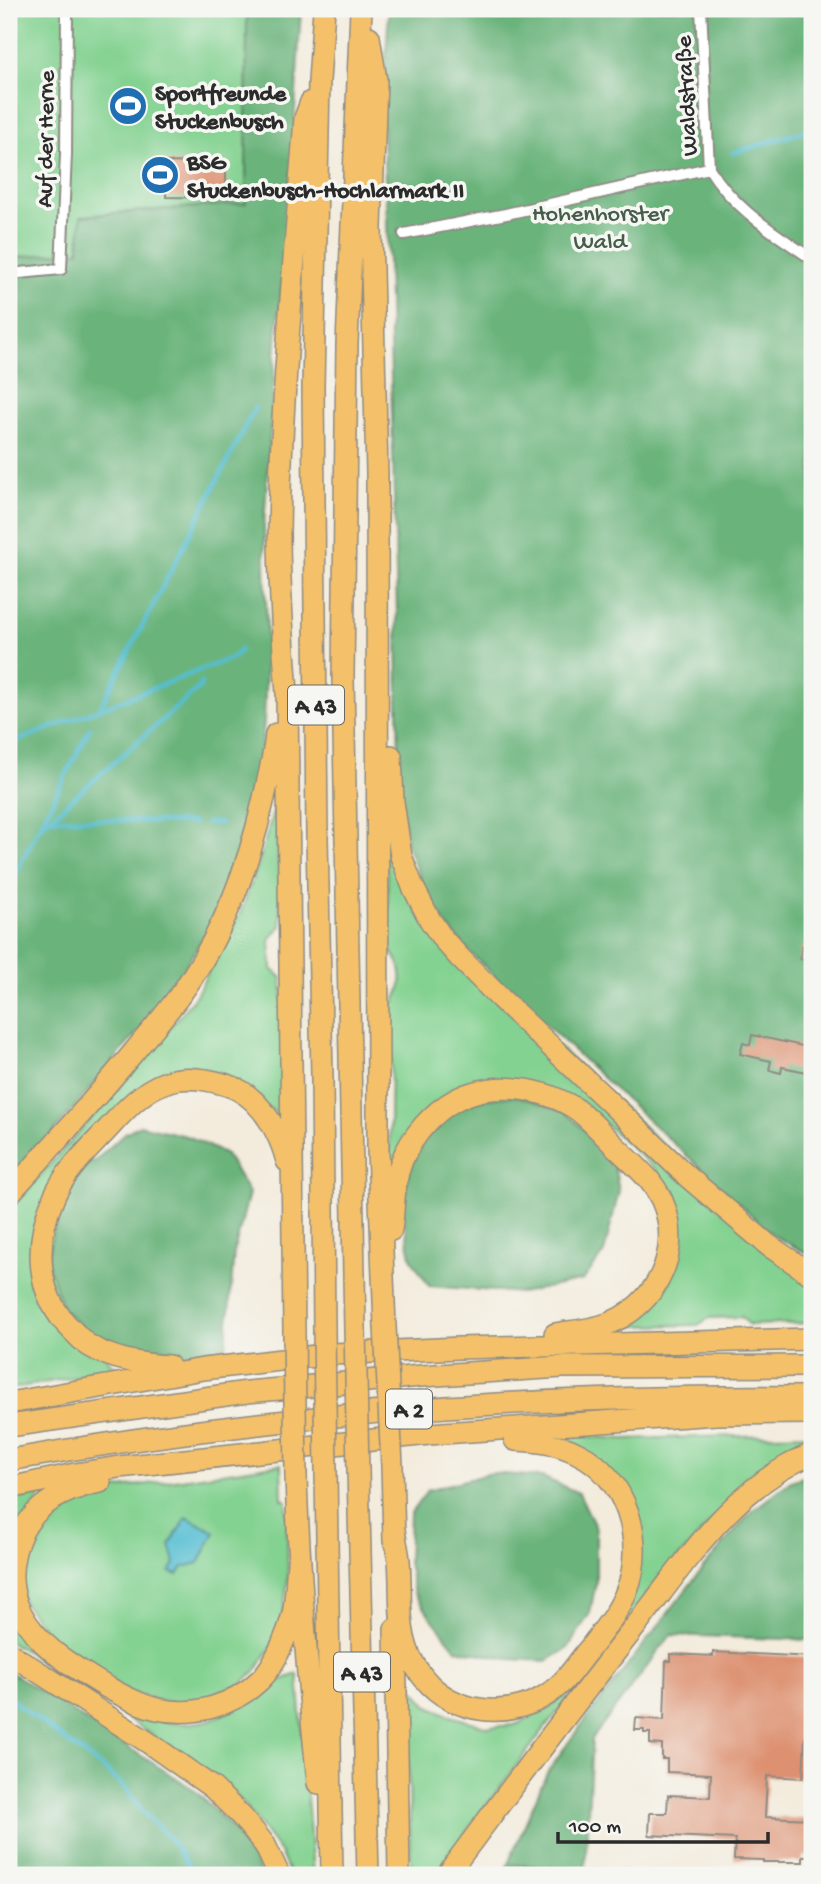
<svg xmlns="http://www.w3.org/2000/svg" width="821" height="1884" font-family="'Gochi Hand',sans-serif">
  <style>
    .green { fill: #83d291; stroke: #577e5e; stroke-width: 2 }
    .forest { fill: #6ab47b; stroke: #4a7053; stroke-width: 2 }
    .water { fill: #55bed2; stroke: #40747e; stroke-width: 2 }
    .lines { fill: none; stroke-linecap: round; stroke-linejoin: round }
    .stream { stroke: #55bed2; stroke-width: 4.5 }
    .building { fill: #dd9171 }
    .street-casing { stroke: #8f8b83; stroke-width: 14 }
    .highway-casing { stroke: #8f8b83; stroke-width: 24 }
    .street { stroke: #fff; stroke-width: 10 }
    .highway { stroke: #f4c16b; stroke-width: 21 }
    .highway-bridge-casing { stroke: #8f8b83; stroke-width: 24; stroke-linecap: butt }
    .highway-bridge { stroke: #f4c16b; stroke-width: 21 }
    .labels { text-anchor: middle; stroke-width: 7; stroke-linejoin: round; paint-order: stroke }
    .shield { fill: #f6f6f2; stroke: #686867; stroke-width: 2 }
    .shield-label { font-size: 23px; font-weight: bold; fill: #2b2b2b }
    .poi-label { font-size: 24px; font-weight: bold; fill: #2b2b2b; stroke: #f6f6f2; text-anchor: start }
    .street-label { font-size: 24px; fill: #2b2b2b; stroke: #f6f6f2 }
    .park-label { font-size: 24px; fill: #455d4a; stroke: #f6f6f2 }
  </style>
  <rect width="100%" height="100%" fill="#f6f6f2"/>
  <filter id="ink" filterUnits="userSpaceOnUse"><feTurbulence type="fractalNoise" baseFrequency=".0143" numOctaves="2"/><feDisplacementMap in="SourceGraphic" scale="14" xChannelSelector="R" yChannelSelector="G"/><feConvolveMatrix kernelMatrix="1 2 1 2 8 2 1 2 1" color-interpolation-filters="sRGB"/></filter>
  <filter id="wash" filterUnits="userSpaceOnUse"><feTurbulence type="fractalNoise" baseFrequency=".00686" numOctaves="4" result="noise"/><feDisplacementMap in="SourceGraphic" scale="28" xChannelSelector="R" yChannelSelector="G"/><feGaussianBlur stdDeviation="1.57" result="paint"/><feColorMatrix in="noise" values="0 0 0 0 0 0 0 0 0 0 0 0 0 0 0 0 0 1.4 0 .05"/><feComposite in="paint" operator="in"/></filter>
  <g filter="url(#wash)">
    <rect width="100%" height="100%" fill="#f3ebdb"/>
    <path class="green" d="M9 9H247L246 203 82 216 80 251 9 258Z
      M276 802 281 926 270 938 272 969 282 978 286 1126 273 1110 182 1073 87 1140 108 1361 121 1371 82 1376 9 1389V1210L141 1063 195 997 242 909 259 862Z
      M385 813 418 915 812 1284V1323L749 1325 742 1317 709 1318 698 1325 629 1326 656 1302 668 1285 677 1254 681 1223 656 1170 581 1102 389 1183 392 1005C405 987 405 967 390 950Z
      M812 1434V1443L785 1456 734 1497 657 1581 472 1824 443 1863 437 1875H411L407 1681 427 1705 451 1716 488 1727 515 1725 551 1708 594 1657 642 1530 568 1439 570 1435 623 1439Z
      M281 1464 282 1499 287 1501 288 1580 280 1633 255 1672 241 1684 215 1698 187 1705 159 1701 127 1691 55 1644 24 1603 19 1587 22 1549 38 1520 68 1501 94 1492Z
      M38 1494 40 1497 9 1549V1500Z
      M9 1601 133 1710 158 1720 182 1724 207 1721 236 1709 264 1686 298 1674 313 1875H290L281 1854 240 1799 198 1767 75 1682 9 1641Z
      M508 1864 625 1871V1875H504Z"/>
    <path class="forest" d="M247 9H301L288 229 277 329 264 525 267 637 264 722 258 781 245 840 227 899 164 1001 9 1185V258L79 251 81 216 246 203Z
      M389 9H812V1256L774 1236 607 1082 469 952 446 925 424 889 407 845 399 794 397 614 387 222 382 117Z
      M519 1096 565 1112 612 1154 619 1191 604 1253 583 1280 521 1293 429 1286 411 1258 402 1207 408 1176 416 1151 433 1126 457 1108 477 1100Z
      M140 1125 190 1137 226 1155 249 1193 234 1252 226 1347 186 1355 155 1357 124 1352 96 1340 63 1309 47 1262 57 1208 88 1161 94 1162 125 1133Z
      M492 1473 542 1477 579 1493 596 1529V1582L590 1613 568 1648 547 1661 508 1659 456 1649 433 1620 414 1593 408 1562 410 1514 428 1490Z
      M812 1474V1640L671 1635 592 1739 585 1870 508 1864 546 1775 573 1736 703 1568 752 1511 791 1481Z
      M9 1671 193 1789 236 1831 262 1875H9Z"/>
    <path class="water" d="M186 1517 215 1532 199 1563 183 1567 178 1575 170 1572 175 1563 170 1545Z"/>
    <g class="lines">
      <path class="stream" d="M733 153 812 129
        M100 708 255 408
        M9 744 234 657 240 650
        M51 818 194 823
        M206 823H220
        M38 829 200 687 201 683
        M9 886 90 728
        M9 1698 108 1772 128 1791 143 1812 171 1840 194 1875"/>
    </g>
    <g id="blocks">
      <path class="building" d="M167 162 226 164V198L166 197Z
        M802 946 812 948V961L800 959Z
        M752 1035 812 1048 807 1072 782 1067 781 1073 769 1070 771 1061 740 1054 743 1043 750 1045Z
        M713 1652 812 1657V1738H805L803 1778 767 1776 765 1817 812 1819V1856H803V1862H763V1860L734 1859 735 1839 649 1835 650 1813H667L668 1795 710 1797 711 1774 667 1772V1759H662V1745L650 1744V1733H644V1730H635L636 1718 664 1720 666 1661H671V1654L713 1656Z"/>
    </g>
  </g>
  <g filter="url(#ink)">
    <use href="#blocks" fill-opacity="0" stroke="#8f8b83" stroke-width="2"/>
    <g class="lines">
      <defs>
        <path id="street" d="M701 9 709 168C736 211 772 231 812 259
          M404 234 506 214 709 168
          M9 274 61 269 66 154 67 9"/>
        <path id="highway" d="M369 37 376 80 371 228 377 473 378 1150 385 1326
          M391 756 393 802 401 856 413 887 430 920 443 939 460 958 501 999 688 1177 768 1245 812 1275
          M9 1194C54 1144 100 1094 142 1042 159 1022 177 1001 191 979 226 925 249 864 263 802 268 780 274 757 276 734
          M391 1230C394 1212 393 1191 398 1172 405 1146 425 1120 447 1105 484 1080 536 1085 573 1107 588 1116 603 1135 616 1147 627 1158 640 1169 650 1181 689 1230 667 1298 612 1322 595 1330 573 1331 555 1334
          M355 1329 343 677 347 344 361 9
          M324 1330 322 1076 317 837 313 387 319 81 324 9
          M294 1334 287 693C283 640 279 586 279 533 281 395 295 256 305 118L311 102
          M169 1366C141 1364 112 1360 88 1345 82 1341 77 1335 72 1330 35 1295 34 1242 54 1197 64 1173 85 1153 103 1134 120 1116 139 1092 164 1083 176 1078 193 1078 206 1080 216 1082 227 1084 237 1089 263 1102 280 1134 287 1161
          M9 1403 203 1369 333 1354 459 1348 812 1339
          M9 1426 247 1392 422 1376 562 1367 812 1366
          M9 1460C274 1413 543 1394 812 1397
          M392 1466 394 1541
          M358 1470 368 1875
          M326 1472 332 1875
          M296 1476C299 1579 308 1681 318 1783
          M100 1482C80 1486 59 1493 42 1507 13 1532 3 1579 21 1613 37 1644 66 1662 95 1680 113 1691 136 1704 157 1709 194 1717 233 1706 260 1680 275 1666 290 1629 294 1609 296 1593 297 1577 298 1561
          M9 1488 75 1474 119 1467 429 1434 717 1414 812 1413
          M394 1529C395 1539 398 1550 399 1560 402 1595 396 1633 414 1664 427 1686 443 1699 466 1706 503 1717 542 1706 567 1677 575 1668 582 1657 590 1648 604 1629 619 1612 627 1590 646 1541 626 1476 577 1453 558 1443 537 1441 515 1440
          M395 1629 399 1875
          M9 1653 149 1743 213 1788 243 1818 265 1845 279 1875
          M448 1875 454 1865C514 1785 573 1705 635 1627 686 1562 733 1486 812 1454"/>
      </defs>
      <use href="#street" class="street-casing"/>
      <use href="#highway" class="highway-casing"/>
      <use href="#street" class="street"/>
      <use href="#highway" class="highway"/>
      <defs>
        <path id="highway-bridge" d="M385 1326 392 1466
          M355 1329 358 1470
          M324 1330 326 1472
          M294 1334 296 1476"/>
      </defs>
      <use href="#highway-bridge" class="highway-bridge-casing"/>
      <use href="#highway-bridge" class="highway-bridge"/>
    </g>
  </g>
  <defs>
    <symbol id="stadium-disc" viewBox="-11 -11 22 22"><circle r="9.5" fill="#1f6fb2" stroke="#f6f6f2"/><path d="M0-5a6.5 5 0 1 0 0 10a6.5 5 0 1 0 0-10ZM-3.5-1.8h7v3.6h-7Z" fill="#fff"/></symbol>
  </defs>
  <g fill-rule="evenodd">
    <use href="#stadium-disc" x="106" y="84" width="44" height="44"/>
    <use href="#stadium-disc" x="138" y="153" width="44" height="44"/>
  </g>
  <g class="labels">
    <g class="shield">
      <rect x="288" y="685.5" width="56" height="39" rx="5"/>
      <rect x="386" y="1389.5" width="46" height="39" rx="5"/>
      <rect x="334" y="1652.5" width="56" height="39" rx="5"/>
    </g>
    <g class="shield-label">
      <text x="316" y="713">A 43</text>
      <text x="409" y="1417">A 2</text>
      <text x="362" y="1680">A 43</text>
    </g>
    <g class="poi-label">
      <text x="155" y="100">Sportfreunde<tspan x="155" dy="28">Stuckenbusch</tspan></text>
      <text x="187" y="169">BSG<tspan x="187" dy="28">Stuckenbusch-Hochlarmark II</tspan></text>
    </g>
    <g class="street-label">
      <text transform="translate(685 96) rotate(-93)" y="8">Waldstraße</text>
      <text transform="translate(44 139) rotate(-89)" y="8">Auf der Herne</text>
    </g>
    <g class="park-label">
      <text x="600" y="220">Hohenhorster<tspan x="600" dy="28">Wald</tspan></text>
    </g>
  </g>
  <rect width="821" height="1884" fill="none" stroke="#f6f6f2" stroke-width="35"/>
  <path d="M558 1832v10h210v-10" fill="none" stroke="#2b2b2b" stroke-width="3.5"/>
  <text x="569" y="1832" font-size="21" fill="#2b2b2b" stroke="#f6f6f2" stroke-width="5" paint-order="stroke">100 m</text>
</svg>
